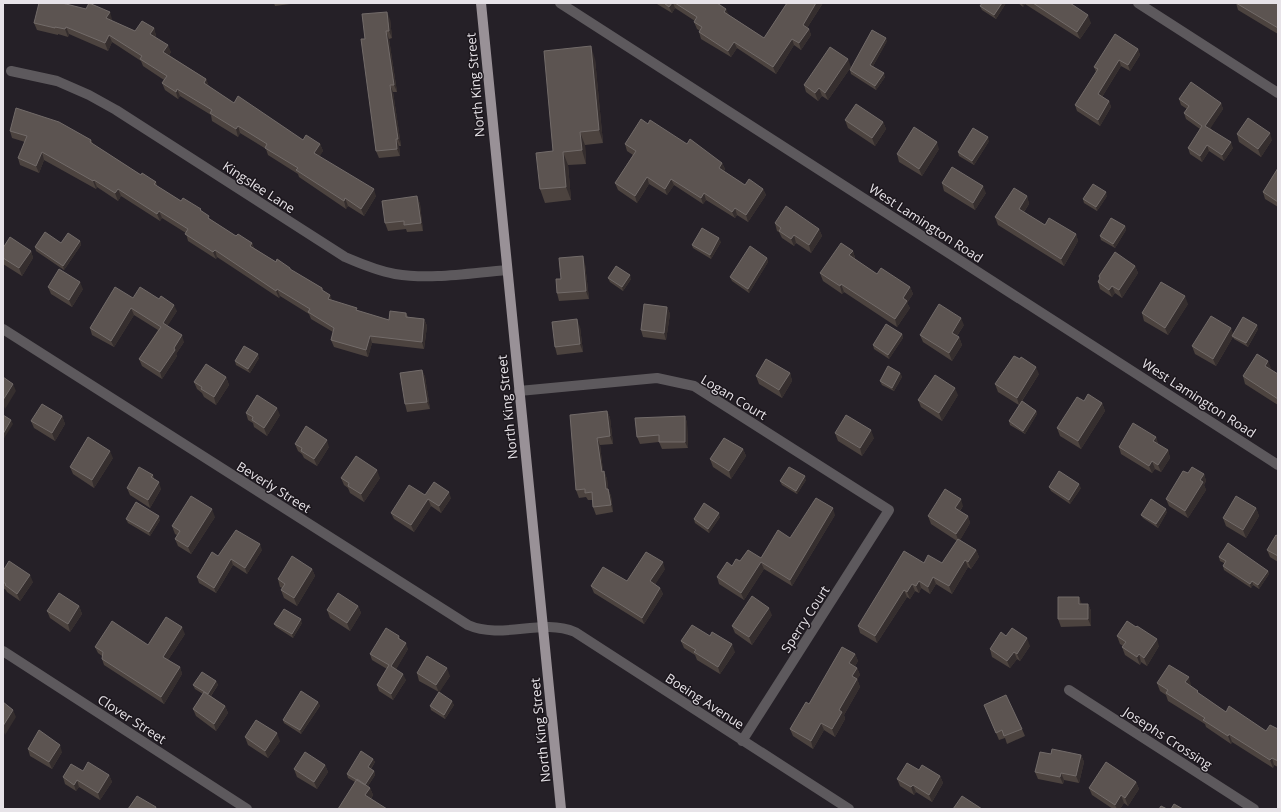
<svg xmlns="http://www.w3.org/2000/svg" width="1281" height="812" font-family="'Open Sans',sans-serif">
  <style>
    .lines { fill: none; stroke-linecap: round; stroke-linejoin: round }
    .minor { stroke: #5d595d; stroke-width: 10 }
    .major { stroke: #999197; stroke-width: 10 }
    .wall { fill: #4c433f }
    .shaded-wall { fill: #352e2e }
    .building { fill: #5c5451; stroke: #726b69 }
    .labels { text-anchor: middle; stroke-width: 3; stroke-linejoin: round; paint-order: stroke }
    .street-label { font-size: 13px; fill: #e7e3e8; stroke: #1c171d }
  </style>
  <rect width="100%" height="100%" fill="#252027"/>
  <g class="lines">
    <path class="minor" d="M560 3 1278 465
      M1138 3 1278 93
      M11 71 57 81 89 95 116 110 345 257C361 264 378 271 395 274 431 280 470 273 507 270
      M3 329 468 625C502 640 541 618 575 632L849 809
      M519 391 657 378 694 386 889 510 742 741
      M3 651 247 809
      M1069 690 1254 809"/>
    <path class="major" d="M481 3 561 809"/>
  </g>
  <path class="wall" d="M274 3H289L290 4 275 6Z
    M657 3H717L729 15 764 38 787 3H823L807 28 809 29 811 35 801 50 794 45 776 74 737 48 731 57 701 39 699 32 700 31 697 29 694 22 695 21 675 8 672 13 657 4Z
    M982 3H1006L996 19 982 10 980 6Z
    M1018 3H1070L1091 23 1080 39 1025 4 1023 7Z
    M1236 3H1278V34L1238 10Z
    M112 19 111 21 135 31 154 28 156 36 155 37 171 52 169 55 206 79 209 87 234 103 303 140 320 144 323 151 319 156 376 196 364 216 348 206 346 209 299 177 298 174 268 155 266 149 240 133 238 137 212 121 211 115 180 96 178 99 165 90 162 83 164 80 143 66 141 61 112 42 108 51 69 34 68 37 58 34V35L37 30 34 23Z
    M390 19 392 38 389 39 397 92H393L401 146H399L400 156 379 158 376 151 365 39Z
    M887 41 873 66 885 77 876 90 851 74 850 70Z
    M1138 49 1140 55 1130 71 1121 66 1102 97 1109 101 1111 107 1100 126 1077 111 1075 105 1096 72 1094 67Z
    M595 59 603 143 585 145 586 164 568 165 571 200 545 203 540 189 553 151Z
    M851 67 828 100 822 96 818 101 806 92 804 85Z
    M1179 99 1221 103 1223 109 1210 128 1233 148 1224 161 1209 151 1202 162 1190 154 1188 148 1200 129 1186 119 1184 113 1187 109 1181 105Z
    M845 120 883 122 886 129 875 146 848 128Z
    M648 124 722 163 725 169 724 171 745 185 763 189 766 195 748 222 737 215 735 218 706 200 703 204 674 185 667 195 649 184 637 203 618 190 615 183 633 155 627 151 625 144Z
    M10 131 91 140 93 144 141 175 156 182 157 186 181 201 202 211 210 219 236 236 252 243 254 248 276 262 291 270 322 288 323 291 332 301 358 311 389 320 406 313 408 317 424 319 427 326 424 349 372 343 368 357 334 347 331 340 333 332 311 319 309 314 280 296 279 298 217 257 216 259 188 241 186 233 162 218 160 221 121 196 118 201 97 187 96 189 44 160 39 173 20 165 18 158 25 142 12 138Z
    M1237 134 1272 140 1261 157 1239 142Z
    M989 141 974 165 959 156 958 152Z
    M939 149 922 176 899 162 897 154Z
    M1278 168V207L1265 199 1263 192Z
    M942 183 986 193 975 210 944 191Z
    M417 196 420 204 423 231 407 232 406 229 388 231 385 223Z
    M1027 196 1029 204 1024 212 1045 225 1076 234 1078 241 1064 266 998 225 995 217Z
    M1107 196 1097 211 1084 203 1083 199Z
    M775 223 819 229 822 236 811 253 796 243 794 246 782 238 779 232 777 231Z
    M1125 226 1126 230 1115 248 1101 240 1100 236Z
    M80 241 81 245 64 270 36 251 35 247Z
    M721 242 711 259 693 248 692 245Z
    M3 248 31 251 33 258 22 276 3 264Z
    M853 251 855 258V259L877 274 910 287 913 294 907 303 910 308 897 327 844 292 842 294 823 281 820 273Z
    M767 258 768 262 749 293 732 281 730 277Z
    M585 264 589 299 559 301 557 293 561 279Z
    M1135 266 1138 273 1122 298 1115 293 1112 297 1100 289 1098 282 1100 279 1099 276Z
    M608 278 631 279 623 291 610 282Z
    M48 287 83 289 72 307 51 294Z
    M133 298 177 311 167 326 184 342 176 354 177 356 162 379 142 366 139 359 158 330 134 315 114 347 92 335 90 328Z
    M1188 304 1168 335 1144 321 1142 313Z
    M667 307 670 314 666 340 643 337 641 330Z
    M964 325 957 336 959 337 962 345 952 361 923 342 920 335Z
    M580 327 583 352 557 355 555 347Z
    M1258 329 1248 347 1234 339 1233 337 1216 366 1195 354 1192 346 1233 334Z
    M902 334 903 338 889 359 874 349 873 345Z
    M259 358 250 373 236 365 235 361Z
    M1271 368 1270 369 1278 374V405L1245 384 1243 376Z
    M422 370 425 377 430 409 407 412 405 404Z
    M790 373 792 381 782 398 759 384 756 376Z
    M900 373 902 377 894 391 882 385 880 381Z
    M1039 374 1022 401 1036 411 1037 414 1025 434 1010 425 1009 421 1019 405 998 392 995 384Z
    M226 377 229 385 216 405 204 397 202 393 197 389 194 382Z
    M958 395 942 421 921 407 918 400Z
    M1084 401 1102 403 1105 411 1081 449 1060 436 1057 428Z
    M607 411 610 418 613 444 600 445 603 471H604L607 479 608 489 611 496 613 512 596 515 593 507 592 500H588L586 497 579 498 576 490Z
    M246 413 280 415 267 436 254 427 253 423 248 420Z
    M62 416 65 424 55 441 34 428 31 421Z
    M685 416 687 423 688 448 662 449 659 442 640 444 637 437Z
    M835 433 874 438 862 456 838 441Z
    M1156 437 1158 444 1168 450 1170 458 1161 472 1155 469 1152 473 1121 454 1119 447Z
    M295 444 329 447 317 466 304 458 302 454 298 451Z
    M743 449 746 456 731 479 713 467 710 459Z
    M113 458 94 488 73 474 70 467Z
    M1188 473 1204 474 1206 481 1204 485 1206 490 1188 518 1169 506 1166 499Z
    M153 475 154 479 161 489 150 508 130 495 127 488Z
    M341 478H380L364 502 350 493 348 488 344 485Z
    M806 480 797 494 782 485 780 481Z
    M1049 487 1081 488 1070 504 1051 491Z
    M425 495 451 498 441 513 431 506 414 532 394 519 391 513Z
    M963 506 960 511 968 516 970 523 960 540 976 550 979 557 971 569 968 567 952 594 936 584 930 594 921 588 919 593 915 591 910 599 907 597 877 643 860 633 858 626 924 563H942L957 541 931 524 928 516Z
    M1256 508 1259 516 1246 538 1226 526 1223 518Z
    M1167 512 1158 528 1143 518 1141 515Z
    M835 515 792 586 764 569 744 600 719 584 717 577 732 566 740 561 761 558 790 538Z
    M215 517 191 554 178 546 175 539 177 535 175 534 172 526Z
    M720 517 709 533 695 523 694 519Z
    M126 519 160 520 150 536 128 523Z
    M1278 536V562L1270 557 1267 550Z
    M262 550 247 574 233 565 216 593 199 583 197 577 218 556Z
    M1219 557 1268 571 1269 574 1259 589 1253 585 1251 588 1224 570 1223 566 1224 563 1220 561Z
    M312 569 315 576 297 606 284 598 281 590 282 588 280 587 278 579Z
    M665 569 655 584 660 588 663 594 644 624 594 593 591 586 627 581Z
    M3 571 33 582 20 601 7 592 6 590 3 588Z
    M1088 604 1091 611V626L1061 627 1058 619Z
    M79 606 82 614 70 632 50 618 47 611Z
    M358 606 361 613 350 631 330 618 327 610Z
    M772 615 752 645 735 633 732 626Z
    M302 623 293 638 276 627 274 624Z
    M185 634 168 660 180 667 182 674 164 704 104 665 102 659V656L98 653 95 647 148 645Z
    M399 636 400 639 408 649 396 669 406 680 393 700 379 691 377 685 387 669 372 660 370 654Z
    M1006 636 1030 646 1020 661 1017 659 1010 668 992 657 990 649Z
    M1117 636 1159 646 1147 666 1141 662 1140 665 1125 655 1122 647 1123 646 1120 644Z
    M681 641 735 652 720 674 697 660 695 655 684 648Z
    M855 654 858 661 855 666 857 668 860 675 857 679 860 687 844 715 845 719 835 737 824 730 813 749 793 736 790 729 809 704Z
    M417 673 450 676 439 692 454 705 445 719 431 710 430 706 439 692 419 681Z
    M216 681 218 685 211 696 225 706 228 713 216 731 196 716 193 709 203 694 195 689 193 685Z
    M1157 683 1191 685V686L1199 694 1226 712 1266 731 1278 729V767L1274 765 1273 768 1232 742 1231 744 1206 727 1205 724 1168 701 1166 695 1160 691Z
    M318 702 320 706 301 734 284 723 283 720Z
    M984 705 1022 729 1025 736 1007 744 1005 738 999 740Z
    M245 737 280 741 268 758 248 745Z
    M28 749 62 752 52 769 30 756Z
    M1051 754 1081 755 1084 762 1079 783 1064 780 1063 784 1038 779 1035 772Z
    M373 759 375 762 371 769 374 771 375 775 368 786 370 788 373 795 371 799 338 809 355 782 348 778 347 774Z
    M325 765 328 772 317 789 297 777 294 769Z
    M919 770 940 776 943 783 932 802 916 792 914 795 900 786 897 779Z
    M83 771 109 775 112 782 100 800 79 787 76 791 65 784 63 777Z
    M1136 782 1139 789 1128 806 1124 803 1120 809H1113L1092 795 1089 788Z"/>
  <path class="shaded-wall" d="M672 3H673L675 8 672 13 669 7Z
    M816 3H823L805 31 803 25Z
    M1002 3H1006L996 19 994 15Z
    M1022 3H1025V4L1023 7Z
    M726 9 729 15 724 12Z
    M110 12 112 19 109 26 106 18Z
    M387 12 390 19 392 38 389 31Z
    M1088 15 1091 23 1080 39 1077 32Z
    M66 27 69 34 68 37 65 29Z
    M154 28 156 36 153 41 150 34Z
    M809 29 811 35 801 50 799 43Z
    M386 31 389 39 397 92 394 85Z
    M109 35 112 42 108 51 105 43Z
    M886 38 887 41 872 68 870 65Z
    M792 39 794 45 776 74 773 67Z
    M734 42 737 48 731 57 728 51Z
    M168 45 171 52 166 59 163 52Z
    M591 46 595 59 603 143 599 130Z
    M1138 49 1140 55 1130 71 1128 65Z
    M848 59 851 67 828 100 825 93Z
    M1119 60 1121 66 1100 100 1098 94Z
    M884 73 885 77 876 90 875 86Z
    M206 79 209 87 204 83Z
    M390 85 393 92 401 146 398 139Z
    M819 88 822 96 818 101 815 93Z
    M177 89 180 96 178 99 176 92Z
    M1109 101 1111 107 1100 126 1098 120Z
    M1221 103 1223 109 1208 132 1205 126Z
    M883 122 886 129 875 146 872 138Z
    M238 126 240 133 238 137 236 129Z
    M580 132 585 145 586 164 582 150Z
    M1270 133 1272 140 1261 157 1258 149Z
    M988 137 989 141 974 165 972 161Z
    M396 139 399 146 400 156 397 149Z
    M937 142 939 149 922 176 919 169Z
    M1231 142 1233 148 1224 161 1222 155Z
    M320 144 323 151 317 161 314 153Z
    M1207 145 1209 151 1202 162 1200 156Z
    M42 152 44 160 39 173 36 166Z
    M563 152 568 165 571 200 566 187Z
    M722 163 725 169 721 174 719 168Z
    M647 177 649 184 637 203 635 196Z
    M671 179 674 185 667 195 665 189Z
    M94 180 97 187 96 189 93 181Z
    M983 186 986 193 975 210 973 203Z
    M118 189 121 196 118 201 115 193Z
    M374 189 376 196 364 216 361 209Z
    M763 189 766 195 748 222 746 215Z
    M1106 192 1107 196 1097 211 1096 207Z
    M704 193 706 200 703 204 701 198Z
    M417 196 420 204 423 231 421 223Z
    M1027 196 1029 204 1021 216 1019 209Z
    M345 198 348 206 346 209 344 201Z
    M735 208 737 215 735 218 732 212Z
    M159 211 162 218 160 221 157 214Z
    M1125 226 1126 230 1115 248 1113 244Z
    M819 229 822 236 811 253 809 245Z
    M1076 234 1078 241 1064 266 1061 259Z
    M794 235 796 243 794 246 791 239Z
    M719 238 721 242 711 259 710 255Z
    M80 241 81 245 64 270 63 266Z
    M252 243 254 250 250 246Z
    M215 250 217 257 216 259 213 252Z
    M31 251 33 258 22 276 19 268Z
    M853 251 855 258 852 263 849 255Z
    M583 256 585 264 589 299 586 291Z
    M767 258 768 262 749 293 748 289Z
    M1135 266 1138 273 1122 298 1119 290Z
    M630 275 631 279 623 291 622 287Z
    M80 282 83 289 72 307 69 300Z
    M841 284 844 292 842 294 840 286Z
    M1112 286 1115 293 1112 297 1109 290Z
    M910 287 913 294 907 303 910 308 897 327 895 319 903 298Z
    M277 289 280 296 279 298 276 291Z
    M330 295 333 302 328 299Z
    M1185 296 1188 304 1168 335 1165 328Z
    M174 305 177 311 165 330 163 323Z
    M667 307 670 314 666 340 664 333Z
    M131 308 134 315 114 347 111 341Z
    M961 318 964 325 954 340 952 333Z
    M424 319 427 326 424 349 422 342Z
    M577 319 580 327 583 352 580 344Z
    M1257 325 1258 329 1248 347 1246 343Z
    M1231 328 1234 336H1232L1233 337 1216 366 1213 359Z
    M902 334 903 338 889 359 888 355Z
    M182 335 184 342 176 354 177 356 162 379 160 372 174 348Z
    M370 336 372 343 368 357 366 350Z
    M959 337 962 345 952 361 949 353Z
    M258 354 259 358 250 373 248 369Z
    M1268 361 1271 368 1268 373 1265 366Z
    M1036 367 1039 374 1019 405 1017 398Z
    M422 370 425 377 430 409 427 402Z
    M790 373 792 381 782 398 779 390Z
    M900 373 902 377 894 391 892 388Z
    M226 377 229 385 216 405 214 397Z
    M13 384 16 391 5 409 3 404V400Z
    M955 388 958 395 942 421 939 413Z
    M1102 403 1105 411 1081 449 1078 441Z
    M277 408 280 415 267 436 264 428Z
    M607 411 610 418 613 444 610 436Z
    M1036 411 1037 414 1025 434 1023 431Z
    M62 416 65 424 55 441 52 433Z
    M685 416 687 423 688 448 685 442Z
    M11 420 13 424 3 440V434Z
    M871 430 874 438 862 456 860 448Z
    M1156 437 1158 445 1153 441Z
    M597 438 600 445 604 479 602 472Z
    M327 440 329 447 317 466 314 459Z
    M743 449 746 456 731 479 729 471Z
    M1168 450 1170 458 1161 472 1158 465Z
    M110 451 113 458 94 488 92 480Z
    M1152 461 1155 469 1152 473 1149 466Z
    M377 470 380 478 364 502 361 494Z
    M604 471 607 479 609 497 606 489Z
    M1204 474 1206 481 1204 485 1206 490 1188 518 1185 511 1200 480Z
    M805 476 806 480 797 494 796 491Z
    M159 482 161 489 150 508 148 500Z
    M1079 484 1081 488 1070 504 1069 500Z
    M608 489 611 496 613 512 611 505Z
    M449 492 451 498 441 513 439 506Z
    M428 499 431 506 414 532 411 525Z
    M961 499 963 506 957 515 955 508Z
    M833 508 835 515 792 586 790 580Z
    M1256 508 1259 516 1246 538 1243 530Z
    M212 509 215 517 191 554 188 547Z
    M1166 509 1167 512 1158 528 1156 524Z
    M719 513 720 517 709 533 708 529Z
    M159 516 160 520 150 536 149 532Z
    M968 516 970 523 959 542 956 534Z
    M260 544 262 550 247 574 245 568Z
    M976 550 979 557 971 569 968 562Z
    M231 559 233 565 216 593 214 588Z
    M965 560 968 567 952 594 949 586Z
    M663 562 665 569 653 588 650 581Z
    M761 562 764 569 744 600 741 593Z
    M312 569 315 576 297 606 294 598Z
    M1268 571 1269 574 1259 589 1258 585Z
    M30 575 33 582 20 601 17 594Z
    M933 577 936 584 930 594 928 587Z
    M919 581 921 588 919 593 916 586Z
    M1252 581 1253 585 1251 588 1250 584Z
    M912 584 915 591 910 599 907 592Z
    M660 588 663 594 644 624 642 618Z
    M904 590 907 597 877 643 875 636Z
    M1079 597 1082 604H1079Z
    M1088 604 1091 611V626L1088 619Z
    M79 606 82 614 70 632 68 624Z
    M358 606 361 613 350 631 347 623Z
    M769 608 772 615 752 645 749 637Z
    M301 619 302 623 293 638 292 634Z
    M182 627 185 634 166 663 163 657Z
    M1027 638 1030 646 1020 661 1017 654Z
    M1157 639 1159 646 1147 666 1144 658Z
    M406 643 408 649 394 673 391 666Z
    M732 644 735 652 720 674 718 667Z
    M1014 652 1017 659 1010 668 1007 661Z
    M855 654 858 661 852 671 849 663Z
    M1139 654 1141 662 1140 665 1137 657Z
    M180 667 182 674 164 704 161 697Z
    M447 668 450 676 439 693 436 685Z
    M857 668 860 675 854 684 852 676Z
    M403 674 406 680 393 700 391 694Z
    M1189 677 1191 685 1188 690 1185 682Z
    M857 679 860 687 844 715 845 719 835 737 832 729 839 710Z
    M216 681 218 685 209 698 208 694Z
    M452 701 454 705 445 719 444 715Z
    M318 702 320 706 301 734 300 730Z
    M225 706 228 713 216 731 214 724Z
    M13 710 16 717 5 735 3 730V726Z
    M821 723 824 730 813 749 811 741Z
    M277 733 280 741 268 758 265 751Z
    M1229 734 1232 742 1231 744 1228 736Z
    M60 745 62 752 52 769 49 762Z
    M1081 755 1084 762 1079 783 1076 776Z
    M1272 758 1274 765 1273 768 1270 760Z
    M373 759 375 762 369 771 368 767Z
    M325 765 328 772 317 789 314 782Z
    M374 771 375 775 366 789 365 785Z
    M1061 773 1064 780 1063 784 1060 777Z
    M109 775 112 782 100 800 98 793Z
    M940 776 943 783 932 802 929 795Z
    M77 780 79 787 76 791 74 785Z
    M1136 782 1139 789 1128 806 1125 798Z
    M913 785 916 792 914 795 911 787Z
    M370 788 373 795 368 803 365 795Z
    M1121 795 1124 803 1120 809H1117L1115 805Z"/>
  <path class="building" d="M39 3H62L86 9 89 3 110 12 106 18 135 31 142 21 154 28 150 34 168 45 163 52 206 79 204 83 234 103 238 96 303 140 306 135 320 144 314 153 374 189 361 209 345 198 344 201 296 170 298 168 265 148 267 144 238 126 236 129 210 113 212 110 177 89 176 92 162 83 167 76 140 59 142 56 109 35 105 43 66 27 65 29 55 27V28L34 23Z
    M664 3H672L669 7Z
    M675 3H717L726 9 724 12 764 38 787 3H816L803 25 809 29 799 43 792 39 773 67 734 42 728 51 699 32 702 27 694 22 697 17Z
    M982 3H1002L994 15 980 6Z
    M1033 3H1070L1088 15 1077 32Z
    M1236 3H1278V28Z
    M387 12 389 31H386L394 85H390L398 139H396L397 149 376 151 363 54 361 39H365L362 14Z
    M872 30 886 38 870 65 884 73 875 86 850 70Z
    M1115 34 1138 49 1128 65 1119 60 1098 94 1109 101 1098 120 1075 105 1098 69 1094 67Z
    M591 46 599 130 580 132 582 150 563 152 566 187 540 189 536 153 553 151 544 51Z
    M830 47 848 59 825 93 819 88 815 93 804 85Z
    M1191 82 1221 103 1205 126 1231 142 1222 155 1207 145 1200 156 1188 148 1202 126 1184 113 1189 106 1179 99Z
    M856 104 883 122 872 138 845 120Z
    M16 108 59 122 91 140 90 142 141 175 142 173 156 182 154 184 181 201 183 198 201 209 200 210 209 216 208 218 236 236 238 234 252 243 250 246 276 262 277 259 290 268V269L322 288V290L330 295 328 299 357 308 356 310 389 320 390 311 406 313V317L424 319 422 342 370 336 366 350 331 340 334 328 308 312 310 309 277 289 276 291 215 250 213 252 185 234 188 229 159 211 157 214 118 189 115 193 94 180 93 181 42 152 36 166 18 158 27 136 10 131Z
    M1248 118 1270 133 1258 149 1237 134Z
    M641 119 648 124 650 120 687 144 690 139 722 163 719 168 745 185 749 179 763 189 746 215 735 208 732 212 704 193 701 198 671 179 665 189 647 177 635 196 615 183 636 151 625 144Z
    M914 127 937 142 919 169 897 154Z
    M973 128 988 137 972 161 958 152Z
    M952 167 983 186 973 203 942 183Z
    M1278 168V202L1263 192Z
    M1093 184 1106 192 1096 207 1083 199Z
    M1014 188 1027 196 1019 209 1045 225 1049 218 1076 234 1061 259 995 217Z
    M417 196 421 223 404 225V221L385 223 382 201Z
    M786 206 819 229 809 245 794 235 791 239 779 231 781 228 775 223Z
    M1111 218 1125 226 1113 244 1100 236Z
    M702 228 719 238 710 255 692 245Z
    M45 232 61 243 68 233 80 241 63 266 35 247Z
    M10 237 31 251 19 268 3 258V248Z
    M841 243 853 251 849 255 877 274 881 268 910 287 903 298 907 301 895 319 841 284 840 286 820 273Z
    M750 246 767 258 748 289 730 277Z
    M1115 252 1135 266 1119 290 1112 286 1109 290 1098 282 1100 278 1099 276Z
    M583 256 586 291 557 293 556 279H561L559 258Z
    M616 266 630 275 622 287 608 278Z
    M59 269 80 282 69 300 48 287Z
    M1161 282 1185 296 1165 328 1142 313Z
    M115 287 133 298 140 287 159 299 161 296 174 305 163 323 182 335 174 348 175 350 160 372 139 359 161 327 131 308 111 341 90 328Z
    M644 304 667 307 664 333 641 330Z
    M939 304 961 318 952 333 959 337 949 353 920 335Z
    M1211 316 1231 328 1213 359 1192 346Z
    M1243 317 1257 325 1246 343 1232 336Z
    M577 319 580 344 555 347 552 322Z
    M886 324 902 334 888 355 873 345Z
    M244 346 258 354 248 369 235 361Z
    M1257 354 1268 361 1265 366 1278 374V399L1243 376Z
    M1014 356 1020 359 1021 357 1036 367 1017 398 995 384Z
    M766 359 790 373 779 390 756 376Z
    M206 364 226 377 214 397 201 389 202 387 194 382Z
    M888 366 900 373 892 388 880 381Z
    M422 370 427 402 405 404 400 373Z
    M935 375 955 388 939 413 918 400Z
    M3 377 13 384 3 400Z
    M1088 394 1102 403 1078 441 1057 428 1077 397 1084 401Z
    M257 395 277 408 264 428 252 420 253 417 246 413Z
    M1022 401 1036 411 1023 431 1009 421Z
    M42 404 62 416 52 433 31 421Z
    M607 411 610 436 597 438 602 472 604 471 606 489H608L611 505 593 507 592 492 585 493V489L576 490 570 415Z
    M3 415 11 420 3 434Z
    M846 415 871 430 860 448 835 433Z
    M685 416V442H659V435L637 437 635 418Z
    M1133 423 1156 437 1153 441 1168 450 1158 465 1152 461 1149 466 1119 447Z
    M306 426 327 440 314 459 301 451 302 448 295 444Z
    M88 437 110 451 92 480 70 467Z
    M724 438 743 449 729 471 710 459Z
    M356 456 377 470 361 494 348 486 349 483 341 478Z
    M139 467 153 475 151 477 159 482 148 500 127 488Z
    M789 467 805 476 796 491 780 481Z
    M1192 467 1204 474 1200 480 1203 482 1185 511 1166 499 1183 471 1188 473Z
    M1059 471 1079 484 1069 500 1049 487Z
    M434 482 449 492 439 506 428 499 411 525 391 513 409 485 425 495Z
    M945 489 961 499 955 508 968 516 956 534 928 516Z
    M191 496 212 509 188 547 175 539 180 531 172 526Z
    M1236 496 1256 508 1243 530 1223 518Z
    M816 498 833 508 790 580 761 562 741 593 717 577 727 562 732 566 736 559 740 561 748 550 761 558 778 530 790 538Z
    M1151 499 1166 509 1156 524 1141 515Z
    M136 502 159 516 149 532 126 519Z
    M704 503 719 513 708 529 694 519Z
    M236 530 260 544 245 568 231 559 214 588 197 577 212 552 218 556Z
    M1276 535 1278 536V556L1267 550Z
    M958 539 976 550 968 562 965 560 949 586 933 577 928 587 919 581 916 586 912 584 907 592 904 590 875 636 858 626 904 551 924 563 928 555 942 563Z
    M1228 543 1268 571 1258 585 1252 581 1250 584 1223 566 1226 561 1219 557Z
    M646 552 663 562 650 581 660 588 642 618 591 586 603 567 627 581Z
    M292 556 312 569 294 598 281 590 285 584 278 579Z
    M9 561 30 575 17 594 5 585 6 584 3 582V571Z
    M59 593 79 606 68 624 47 611Z
    M338 593 358 606 347 623 327 610Z
    M752 596 769 608 749 637 732 626Z
    M1058 597H1079V604H1088V619H1058Z
    M284 609 301 619 292 634 274 624Z
    M166 617 182 627 163 657 180 667 161 697 102 659 103 652 95 647 112 621 148 645Z
    M1127 621 1136 627 1137 626 1157 639 1144 658 1139 654 1137 657 1122 647 1126 642 1117 636Z
    M692 625 710 636 712 632 732 644 718 667 694 652 696 650 681 641Z
    M386 628 399 636 398 638 406 643 391 666 403 674 391 694 377 685 389 665 370 654Z
    M1012 628 1027 638 1017 654 1014 652 1007 661 990 649 1001 632 1006 636Z
    M842 647 855 654 849 663 857 668 852 676 857 679 839 710 842 712 832 729 821 723 811 741 790 729 806 702 809 704Z
    M427 656 447 668 436 685 417 673Z
    M1169 665 1189 677 1185 682 1198 691 1197 692 1226 712 1229 706 1266 731 1270 725 1278 729V761L1272 758 1270 760 1229 734 1228 736 1203 720 1205 718 1166 693 1168 690 1157 683Z
    M202 672 216 681 208 694 193 685Z
    M301 691 318 702 300 730 283 720Z
    M204 692 225 706 214 724 193 709Z
    M439 692 452 701 444 715 430 706Z
    M1006 695 1022 729 1004 736 1002 730 996 733 984 705Z
    M3 702 13 710 3 726Z
    M256 720 277 733 265 751 245 737Z
    M39 730 60 745 49 762 28 749Z
    M1052 749 1081 755 1076 776 1061 773 1060 777 1035 772 1040 752 1051 754Z
    M361 751 373 759 368 767 374 771 365 785 347 774Z
    M305 752 325 765 314 782 294 769Z
    M88 762 109 775 98 793 77 780 74 785 63 777 71 764 83 771Z
    M1106 762 1136 782 1125 798 1121 795 1115 805 1089 788Z
    M907 763 919 770 922 765 940 776 929 795 913 785 911 787 897 779Z
    M357 779 370 788 365 795 387 809H338Z
    M137 796 156 807 155 809H128Z
    M962 796 982 809H953Z
    M1174 804 1183 809H1171Z
    M1161 806 1167 809H1159Z"/>
  <g class="labels">
    <g class="street-label">
      <text transform="translate(475 85) rotate(-95)" y="5">North King Street</text>
      <text transform="translate(259 187) rotate(33)" y="5">Kingslee Lane</text>
      <text transform="translate(926 223) rotate(33)" y="5">West Lamington Road</text>
      <text transform="translate(734 397) rotate(31)" y="5">Logan Court</text>
      <text transform="translate(1199 398) rotate(33)" y="5">West Lamington Road</text>
      <text transform="translate(507 407) rotate(-96)" y="5">North King Street</text>
      <text transform="translate(274 487) rotate(32)" y="5">Beverly Street</text>
      <text transform="translate(805 619) rotate(-57)" y="5">Sperry Court</text>
      <text transform="translate(705 701) rotate(33)" y="5">Boeing Avenue</text>
      <text transform="translate(132 719) rotate(33)" y="5">Clover Street</text>
      <text transform="translate(540 730) rotate(-96)" y="5">North King Street</text>
      <text transform="translate(1168 738) rotate(33)" y="5">Josephs Crossing</text>
    </g>
  </g>
  <rect width="1281" height="812" fill="none" stroke="#e7e3e8" stroke-width="8"/>
</svg>
